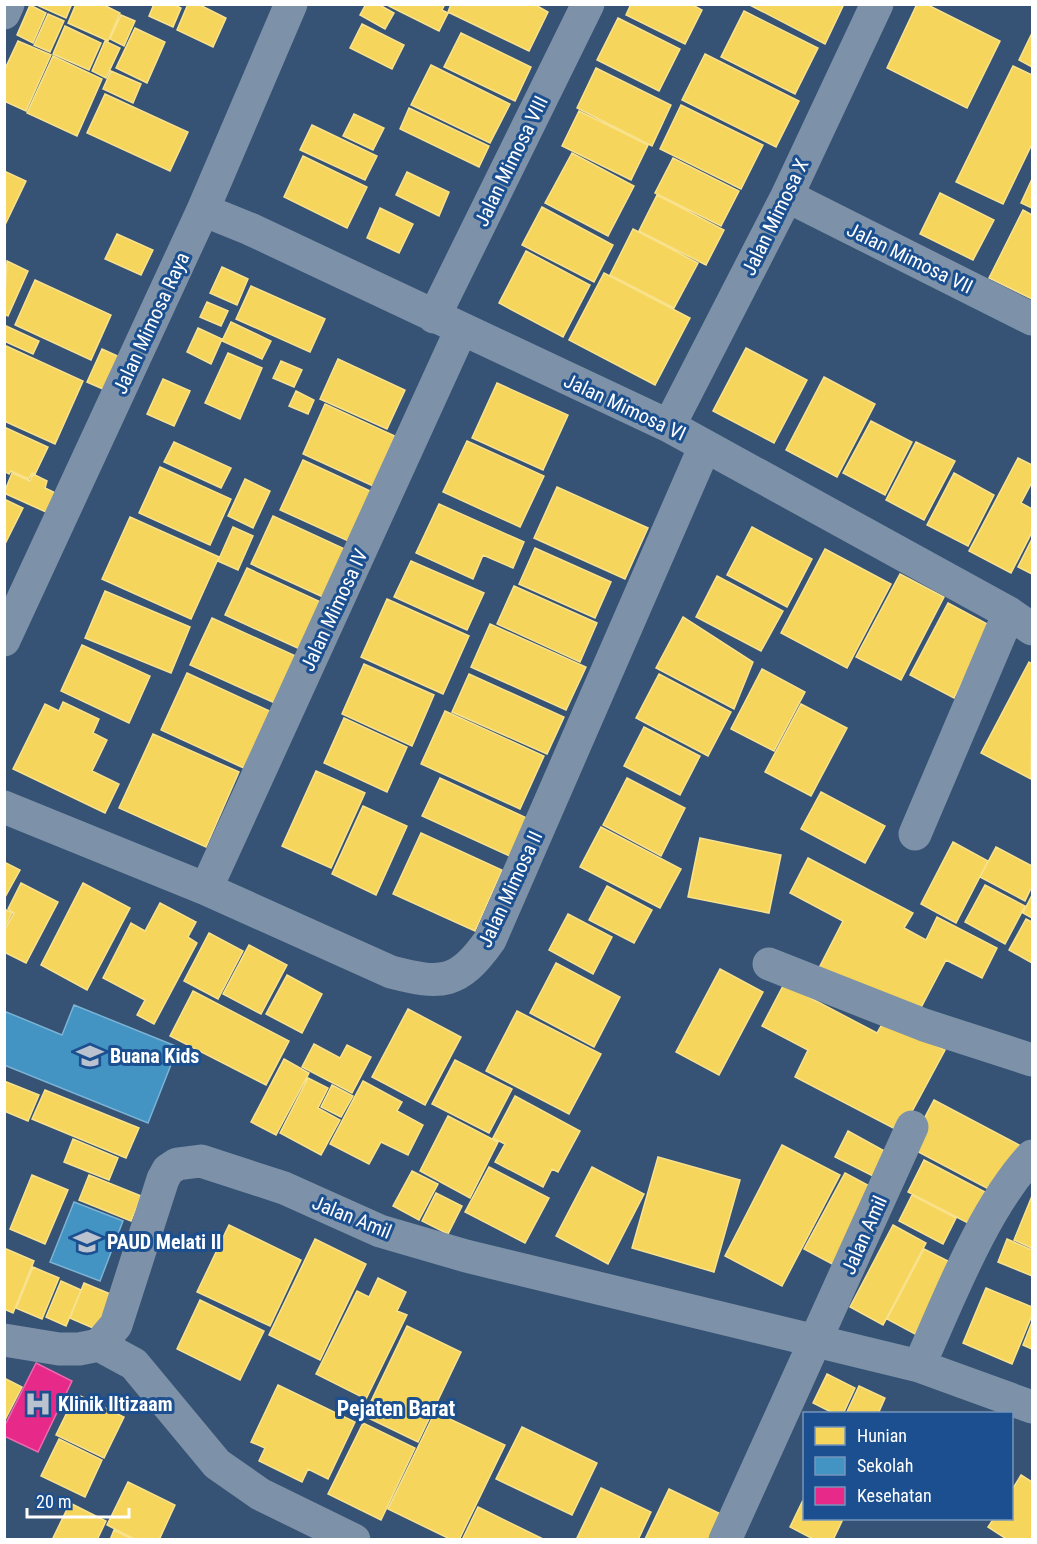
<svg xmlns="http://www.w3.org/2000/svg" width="1037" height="1544" font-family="'Roboto Condensed',sans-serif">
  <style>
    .homes { fill: #f6d55c; stroke: #f9e28d; stroke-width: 1.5 }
    .schools { fill: #4393c3; stroke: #7bb3d5; stroke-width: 1.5 }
    .health { fill: #e7298a; stroke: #ee69ad; stroke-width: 1.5 }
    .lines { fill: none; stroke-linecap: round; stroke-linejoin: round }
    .minor { stroke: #7d92a8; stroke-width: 33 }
    .labels { text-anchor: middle; stroke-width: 6; stroke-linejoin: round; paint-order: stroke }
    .street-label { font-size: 20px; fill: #fff; stroke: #1b4f8f }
    .poi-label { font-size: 20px; font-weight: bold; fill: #fff; stroke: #1b4f8f; text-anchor: start }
    .quarter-label { font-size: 22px; font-weight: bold; fill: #fff; stroke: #1b4f8f }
  </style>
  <rect width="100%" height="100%" fill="#365274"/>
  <path class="homes" d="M68 4 71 6 66 18 37 5Z
    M76 4H102L120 13 108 41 68 23Z
    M154 4H173L181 8 173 27 149 16Z
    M188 4H198L226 18 213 47 177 30Z
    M366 4H378L394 13 385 29 360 15Z
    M385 4H445L442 10 448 13 439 31Z
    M451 4H534L548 12 529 51 448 12Z
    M631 4H691L702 10 685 44 626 15Z
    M748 4H844L825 44Z
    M917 4H926L1000 41 967 108 887 68Z
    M30 5 46 13 33 43 17 35Z
    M744 11 818 48 795 94 721 57Z
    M48 14 64 21 50 52 34 45Z
    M121 15 135 21 124 46 110 39Z
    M618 18 680 49 659 91 597 60Z
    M362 24 404 45 392 69 350 48Z
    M65 26 101 43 89 70 53 54Z
    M135 28 165 42 147 83 116 68Z
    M461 33 531 67 515 101 444 67Z
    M1032 33V67L1019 60Z
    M18 41 51 55 26 111 4 101V71Z
    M105 41 120 48 106 78 92 71Z
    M705 54 799 101 776 147 682 100Z
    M53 56 102 79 77 136 27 113Z
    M431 65 510 104 490 143 411 105Z
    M1013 66 1032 75V144L1003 204 956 182Z
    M596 68 671 105 652 146 577 108Z
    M111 71 141 84 133 103 103 89Z
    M105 94 188 132 170 171 87 133Z
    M681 105 763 145 741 189 660 149Z
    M409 108 489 146 479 167 400 129Z
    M579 111 648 145 631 180 562 146Z
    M354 114 384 128 373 150 343 136Z
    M312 125 377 156 365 180 300 150Z
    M572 153 634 186 608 236 545 203Z
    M303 156 367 187 347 228 284 197Z
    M673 158 739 191 721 226 655 193Z
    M4 171 26 181 4 227Z
    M407 172 449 192 439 216 396 195Z
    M1032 179V208L1021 203Z
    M940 193 994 220 973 260 920 234Z
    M657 195 724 230 706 265 639 231Z
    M542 207 613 245 594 282 522 245Z
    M380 208 413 224 399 253 367 238Z
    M1023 210 1032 215V299L989 278Z
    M633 229 698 263 674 308 610 275Z
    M117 234 153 250 141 275 105 259Z
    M526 251 590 285 563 337 499 303Z
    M7 261 28 271 8 316 4 314Z
    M222 267 248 279 237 305 210 293Z
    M604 273 690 318 655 385 569 340Z
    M35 280 111 315 91 360 15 325Z
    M251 286 325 319 310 352 236 319Z
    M207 302 228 311 221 326 200 317Z
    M231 322 271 341 262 359 222 341Z
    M4 325 39 341 33 354 4 341Z
    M198 328 222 339 211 364 187 352Z
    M4 345 83 381 55 444 4 421Z
    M746 348 807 380 774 443 713 411Z
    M102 349 126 360 112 393 87 382Z
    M228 353 262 368 240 419 205 403Z
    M338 359 405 390 387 429 320 399Z
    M281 361 302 370 294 387 273 378Z
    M824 377 875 404 837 477 786 450Z
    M163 379 190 391 174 426 147 414Z
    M497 383 568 415 543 470 472 438Z
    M296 391 314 400 308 414 289 406Z
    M325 404 395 436 373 486 303 454Z
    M871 421 912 442 885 495 843 473Z
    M4 427 48 447 35 474 32 473 29 479 11 471 9 474 4 471Z
    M467 441 544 476 520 527 443 492Z
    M174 442 231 468 221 488 164 462Z
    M916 442 955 461 924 520 886 500Z
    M1018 458 1032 465V482L1021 503 1032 509V532L1011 573 969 551Z
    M303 460 377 494 355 544 280 510Z
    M160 467 231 499 210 545 139 513Z
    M12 473 30 481 33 474 47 481 45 488 66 498 57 517 4 493Z
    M954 473 994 495 968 546 927 525Z
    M245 479 270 491 253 528 228 516Z
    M557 487 648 528 625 579 534 538Z
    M4 499 23 508 4 546Z
    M439 504 524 542 513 568 483 555 473 579 416 553Z
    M273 516 347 550 325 598 251 564Z
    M130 517 219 557 191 619 102 579Z
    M233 527 253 536 238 570 218 561Z
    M752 527 812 559 787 607 727 575Z
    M1032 539V574L1018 567Z
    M535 548 611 582 595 618 519 584Z
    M825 549 891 584 847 668 781 633Z
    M411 561 484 593 467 630 394 597Z
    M247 568 323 603 302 650 225 615Z
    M900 574 944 597 901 680 856 657Z
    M717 576 783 611 761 651 696 617Z
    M514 586 597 623 580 662 497 624Z
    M105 591 190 627 171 673 85 638Z
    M387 599 469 636 443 694 361 657Z
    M948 603 991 626 954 698 910 675Z
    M683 617 753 662 734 709 656 668Z
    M212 618 298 657 277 704 190 665Z
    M490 624 586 667 566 710 471 667Z
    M82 645 150 676 129 723 61 691Z
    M1029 662 1032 664 1031 779 981 753Z
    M364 664 434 695 412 746 342 714Z
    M762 669 805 692 774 751 731 729Z
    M187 673 274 713 248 770 161 730Z
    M469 674 564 717 547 754 452 712Z
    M659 674 731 712 708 756 636 718Z
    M63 702 99 719 93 733 107 740 92 771 119 784 105 813 13 769 45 704 59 711Z
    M801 704 847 728 811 796 765 772Z
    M445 711 544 756 520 809 421 764Z
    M344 718 407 747 387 792 324 763Z
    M644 727 700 756 680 795 624 766Z
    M153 734 239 772 206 847 119 808Z
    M316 771 365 793 331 868 282 846Z
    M440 778 529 819 512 857 422 816Z
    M627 778 685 808 661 856 603 825Z
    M821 792 885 826 865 863 801 829Z
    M363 806 407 826 376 895 332 874Z
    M601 827 681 869 660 908 580 867Z
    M421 833 502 870 475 931 393 894Z
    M700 838 781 855 769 913 688 897Z
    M953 842 988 861 956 923 921 904Z
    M996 847 1032 866V886L1025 901 980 877Z
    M808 858 913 913 904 928 926 940 937 917 997 948 982 978 946 960 915 1019 819 968 843 921 790 893Z
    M4 862 20 870 4 899Z
    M21 883 58 902 26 963 4 952V931L14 913 8 909Z
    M83 883 130 908 87 990 41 965Z
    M985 885 1025 906 1005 944 965 922Z
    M607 886 652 910 634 943 589 920Z
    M1032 895V918L1023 913Z
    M160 903 196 922 188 937 197 943 154 1024 137 1015 145 1000 103 978 131 923 145 931Z
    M4 909 12 913 4 928Z
    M568 914 612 937 593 974 549 950Z
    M1026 919 1032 922V963L1009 950Z
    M209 933 243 951 218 999 184 981Z
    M249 945 287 965 261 1014 223 994Z
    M556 963 620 997 594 1047 530 1013Z
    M720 969 763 992 719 1075 676 1052Z
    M287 975 322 994 302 1033 266 1014Z
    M784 984 877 1033 885 1019 945 1050 901 1132 795 1077 808 1050 762 1026Z
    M193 991 289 1041 266 1085 170 1036Z
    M408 1009 461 1037 425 1105 372 1077Z
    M517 1011 601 1054 569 1114 486 1071Z
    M314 1044 340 1058 347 1045 371 1057 352 1093 302 1067Z
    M284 1059 309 1073 276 1135 251 1122Z
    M455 1060 512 1089 489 1133 432 1104Z
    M308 1078 328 1088 318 1108 340 1120 321 1155 280 1133Z
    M4 1081 39 1095 28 1121 4 1111Z
    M363 1081 402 1102 397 1111 423 1125 408 1155 381 1142 369 1164 330 1144Z
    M332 1085 353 1096 341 1117 321 1107Z
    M45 1090 139 1128 126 1158 32 1119Z
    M515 1096 580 1131 558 1172 552 1169 543 1187 495 1162 505 1144 493 1138Z
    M934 1100 1023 1147 998 1194 909 1147Z
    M448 1116 498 1142 470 1198 420 1171Z
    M848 1131 890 1154 877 1178 835 1157Z
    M73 1139 118 1158 109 1180 64 1162Z
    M782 1145 840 1175 782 1286 725 1256Z
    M658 1157 740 1180 714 1272 632 1248Z
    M924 1160 987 1193 970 1224 908 1192Z
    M489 1167 549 1198 525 1243 465 1212Z
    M592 1167 644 1194 608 1264 556 1236Z
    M412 1171 438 1184 419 1220 393 1206Z
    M845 1173 877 1190 836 1266 804 1249Z
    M32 1175 68 1190 45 1244 10 1229Z
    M89 1175 141 1196 131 1221 79 1200Z
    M436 1193 462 1206 448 1234 422 1221Z
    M912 1195 956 1218 943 1244 899 1221Z
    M1032 1196V1248L1014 1240Z
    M229 1225 301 1260 270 1326 197 1292Z
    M893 1225 926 1243 883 1325 850 1307Z
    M315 1239 366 1264 320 1360 269 1335Z
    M1007 1239 1032 1250V1276L998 1262Z
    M4 1248 34 1261 13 1313 4 1309Z
    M924 1249 952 1263 915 1334 887 1319Z
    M33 1267 59 1278 42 1319 16 1308Z
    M378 1278 406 1292 397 1311 407 1315 366 1399 316 1374 357 1291 369 1297Z
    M61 1281 81 1290 66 1326 46 1317Z
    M84 1283 115 1296 100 1331 70 1318Z
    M986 1288 1032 1307V1315L1012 1364 963 1343Z
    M200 1300 264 1331 240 1380 177 1349Z
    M1032 1322V1349L1023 1345Z
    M407 1326 461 1352 418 1442 364 1416Z
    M827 1374 855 1388 843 1414H835L813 1403Z
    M4 1378 22 1387 4 1422Z
    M278 1385 355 1422 328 1479 308 1469 302 1482 259 1461 265 1448 251 1442Z
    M859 1386 885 1398 878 1414H846Z
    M76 1394 124 1417 104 1458 56 1435Z
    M435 1412 505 1445 459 1540H452L388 1509Z
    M363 1423 415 1448 381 1520 328 1494Z
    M522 1427 597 1463 572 1515 496 1479Z
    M59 1439 102 1460 85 1497 41 1476Z
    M1021 1475 1032 1482V1540H1008L988 1527 994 1518H1012V1490Z
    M128 1482 175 1505 159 1540H136L107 1525Z
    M601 1488 651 1512 638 1540H576Z
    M669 1489 723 1515 711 1540 645 1539Z
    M803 1500 804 1518 843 1519 833 1540H815L790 1527Z
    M70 1503 106 1521 97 1540H52Z
    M478 1507 545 1540H462Z
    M114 1530 134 1540H110Z"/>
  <path class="schools" d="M74 1005 178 1047 148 1123 4 1065V1011L62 1035Z
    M74 1202 123 1221 100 1281 50 1262Z"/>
  <path class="health" d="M36 1363 72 1381 38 1452 4 1436V1427Z"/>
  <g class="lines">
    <path class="minor" d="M4 13 8 4
      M787 196 1032 319
      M203 210 250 229 669 426 1009 613 1032 629
      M434 317 588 4
      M669 426 787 196 877 4
      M4 640 203 210 291 4
      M4 807 206 889 391 972C442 985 458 985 490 940L705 446
      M915 834 1009 613
      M206 889 461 330
      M769 964 924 1025 1032 1060
      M4 1340 59 1349H79L99 1345 116 1325 163 1179 168 1170 177 1164 201 1161 284 1188 380 1231 466 1256 919 1366 1032 1407
      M99 1345 134 1364 217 1464 260 1494 354 1540
      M919 1366C949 1299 983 1209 1032 1156
      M725 1540 912 1127"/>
  </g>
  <defs>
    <symbol id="school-bare" viewBox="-9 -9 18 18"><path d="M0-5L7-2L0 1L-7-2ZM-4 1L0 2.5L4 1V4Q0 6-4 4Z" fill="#b9c2ce" stroke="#1b4f8f" stroke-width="2.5" paint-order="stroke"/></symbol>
    <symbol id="hospital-bare" viewBox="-9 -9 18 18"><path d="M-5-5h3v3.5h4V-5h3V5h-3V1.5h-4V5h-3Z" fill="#b9c2ce" stroke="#1b4f8f" stroke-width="2.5" paint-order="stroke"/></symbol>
  </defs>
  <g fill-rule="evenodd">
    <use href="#school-bare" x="71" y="1037" width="38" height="38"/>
    <use href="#school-bare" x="68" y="1223" width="38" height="38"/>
    <use href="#hospital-bare" x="19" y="1385" width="38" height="38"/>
  </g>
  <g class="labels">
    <g class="street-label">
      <text transform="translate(511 161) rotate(-64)" y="7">Jalan Mimosa VIII</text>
      <text transform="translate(775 217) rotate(-64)" y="7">Jalan Mimosa X</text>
      <text transform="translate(910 258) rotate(26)" y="7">Jalan Mimosa VII</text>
      <text transform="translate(151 323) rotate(-65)" y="7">Jalan Mimosa Raya</text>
      <text transform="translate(625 407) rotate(25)" y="7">Jalan Mimosa VI</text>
      <text transform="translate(334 610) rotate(-65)" y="7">Jalan Mimosa IV</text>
      <text transform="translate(510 889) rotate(-65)" y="7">Jalan Mimosa II</text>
      <text transform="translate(352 1217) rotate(22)" y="7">Jalan Amil</text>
      <text transform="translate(864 1235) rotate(-66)" y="7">Jalan Amil</text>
    </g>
    <g class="poi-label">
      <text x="110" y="1063">Buana Kids</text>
      <text x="107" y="1249">PAUD Melati II</text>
      <text x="58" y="1411">Klinik Iltizaam</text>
    </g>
    <g class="quarter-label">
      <text x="396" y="1416">Pejaten Barat</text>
    </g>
  </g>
  <rect width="1037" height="1544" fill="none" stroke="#ffffff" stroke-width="12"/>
  <rect x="803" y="1412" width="210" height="108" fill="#1b4f8f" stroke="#7695bc" stroke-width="1.5"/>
  <rect x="815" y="1427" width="30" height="18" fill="#f6d55c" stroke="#7695bc" stroke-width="1.5"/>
  <text x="857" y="1442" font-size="18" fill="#ffffff">Hunian</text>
  <rect x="815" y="1457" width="30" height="18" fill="#4393c3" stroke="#7695bc" stroke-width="1.5"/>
  <text x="857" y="1472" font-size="18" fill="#ffffff">Sekolah</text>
  <rect x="815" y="1487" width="30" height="18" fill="#e7298a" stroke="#7695bc" stroke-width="1.5"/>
  <text x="857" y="1502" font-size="18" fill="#ffffff">Kesehatan</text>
  <path d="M27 1508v9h102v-9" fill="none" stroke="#ffffff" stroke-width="3"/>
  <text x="36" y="1508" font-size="18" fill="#ffffff" stroke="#1b4f8f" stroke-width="4.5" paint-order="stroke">20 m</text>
</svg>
